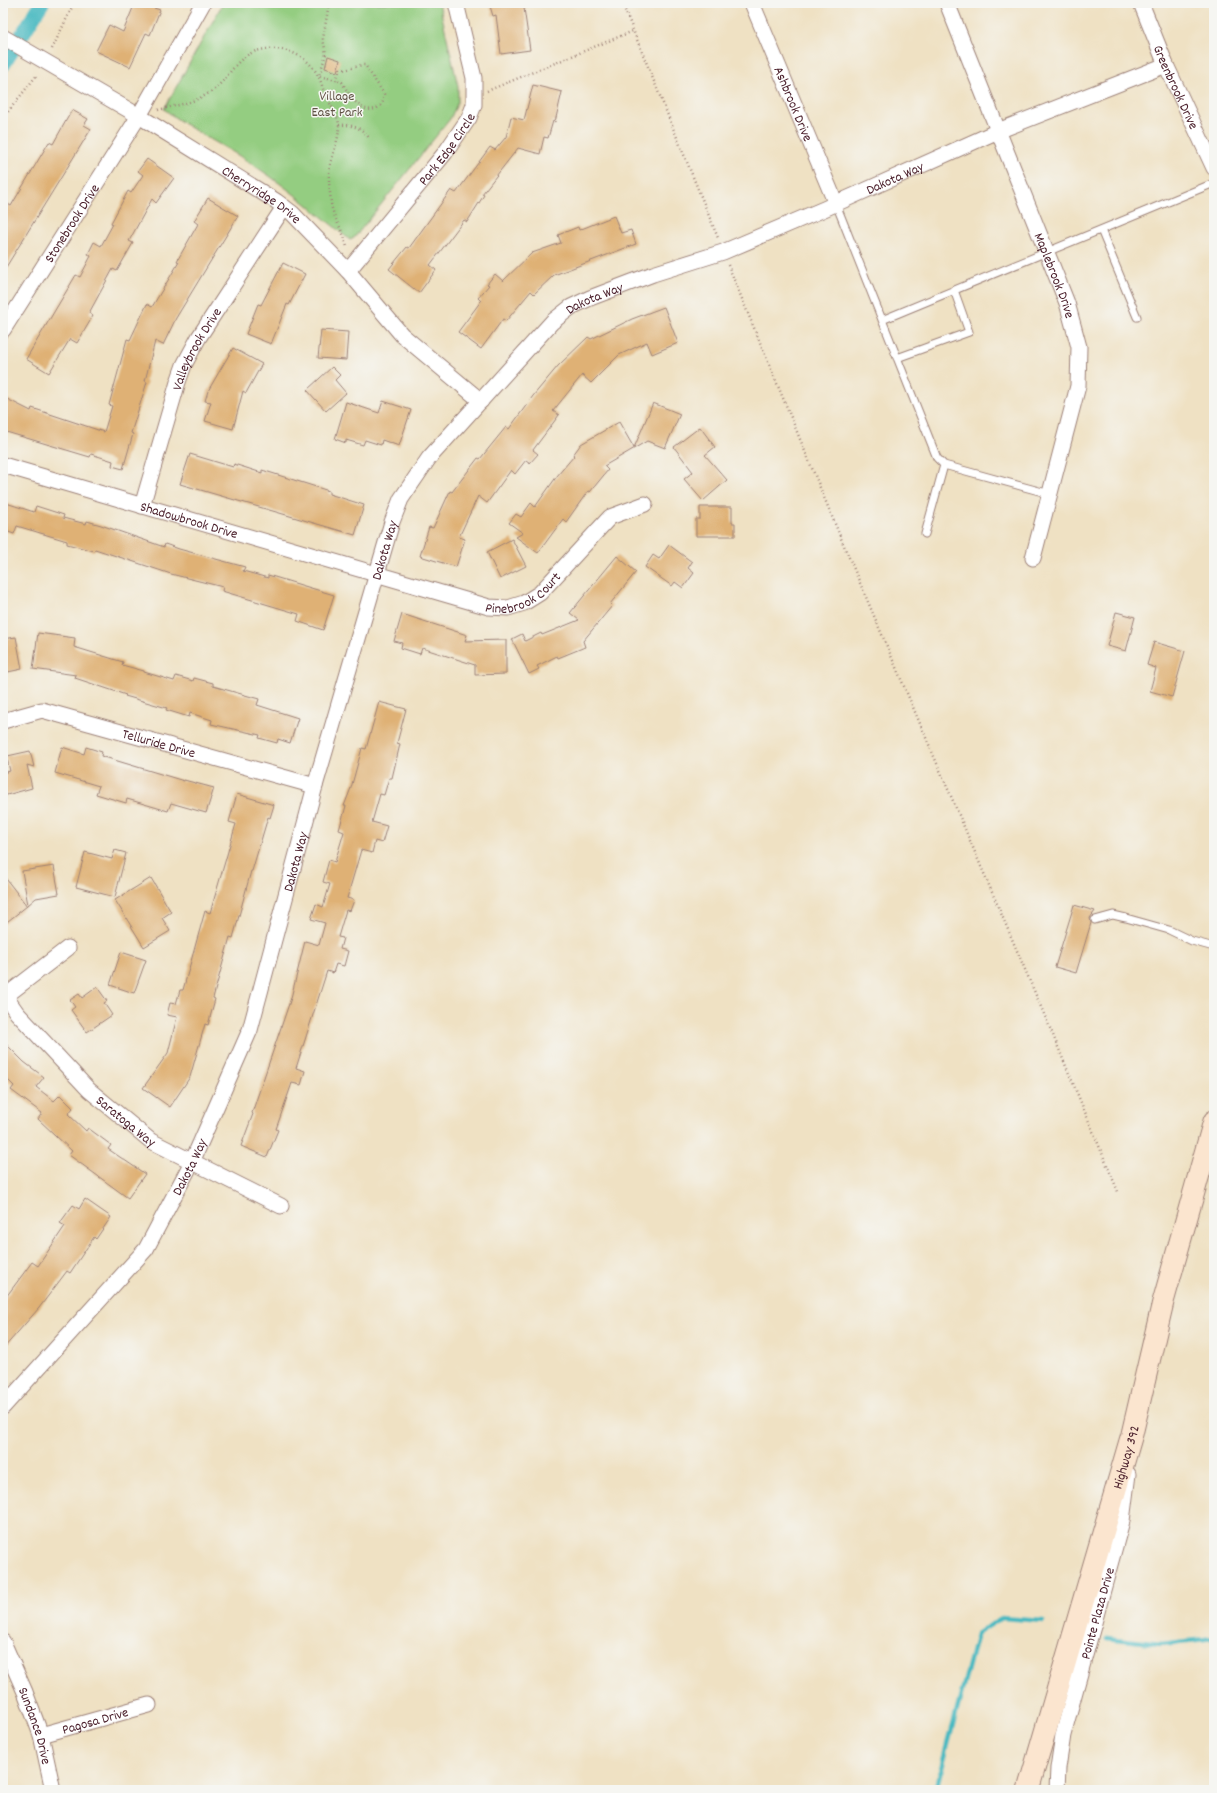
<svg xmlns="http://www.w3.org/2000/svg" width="1217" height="1793" font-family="Dekko,sans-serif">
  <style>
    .green { fill: #94cd81; stroke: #6f7656 }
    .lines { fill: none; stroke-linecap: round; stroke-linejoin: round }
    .stream { stroke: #4ab9c1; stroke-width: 4.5 }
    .canal { stroke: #4ab9c1; stroke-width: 15 }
    .building { fill: #dfb174 }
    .service-casing { stroke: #9c8077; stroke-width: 9 }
    .minor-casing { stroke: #9c8077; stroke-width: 17 }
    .secondary-casing { stroke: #9c8077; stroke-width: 23 }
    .path { stroke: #9c8077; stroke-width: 2.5; stroke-dasharray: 1 3; stroke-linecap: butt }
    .service { stroke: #fff; stroke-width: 7 }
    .minor { stroke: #fff; stroke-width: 15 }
    .secondary { stroke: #fbe5cf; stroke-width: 21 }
    .labels { text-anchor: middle; stroke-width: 3; stroke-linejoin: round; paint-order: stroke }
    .street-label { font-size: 14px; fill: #4a1f2b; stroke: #f6f6f2 }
    .park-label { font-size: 14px; fill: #605345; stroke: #f6f6f2 }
  </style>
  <rect width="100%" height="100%" fill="#f6f6f2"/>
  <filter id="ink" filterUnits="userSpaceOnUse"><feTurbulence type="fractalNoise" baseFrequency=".025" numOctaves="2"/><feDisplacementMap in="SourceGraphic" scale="8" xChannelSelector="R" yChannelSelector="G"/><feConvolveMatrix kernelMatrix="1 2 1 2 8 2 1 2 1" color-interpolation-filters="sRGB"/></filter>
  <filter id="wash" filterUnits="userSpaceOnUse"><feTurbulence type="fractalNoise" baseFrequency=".012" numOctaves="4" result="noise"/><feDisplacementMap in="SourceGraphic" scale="16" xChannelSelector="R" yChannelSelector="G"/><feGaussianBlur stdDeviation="0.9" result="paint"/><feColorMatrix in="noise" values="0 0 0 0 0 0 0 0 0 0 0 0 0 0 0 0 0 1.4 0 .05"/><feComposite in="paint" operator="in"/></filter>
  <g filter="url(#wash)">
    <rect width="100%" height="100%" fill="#efe1c3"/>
    <path class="green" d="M223 3H439L458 86V102L450 119 354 238 350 240C315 211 280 181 241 157 215 141 187 128 164 109Z"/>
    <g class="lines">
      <path class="stream" d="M1107 1638 1161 1644 1214 1638
        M936 1790 977 1634 1001 1618 1043 1621"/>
      <path class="canal" d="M3 65 42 3"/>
    </g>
    <g id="blocks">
      <path class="building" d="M135 3H155L154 8 160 10 150 35 146 33 130 67 96 51 109 25 123 32Z
        M489 3H527L528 7 524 8 530 50 501 54 496 15 493 16Z
        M328 56 340 60 337 72 325 68Z
        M533 85 562 92 555 122 553 121 548 138 544 137 540 154 518 148 482 194 484 195 467 222 464 220 430 265 436 270 419 293 389 269 407 247 409 248 451 190 456 193 490 147 495 150 506 137 511 117 524 120Z
        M72 110 88 119 84 125 91 129 3 272V201L11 206 49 142 53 144Z
        M147 159 174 178 156 203 152 199 129 241 133 243 117 271 113 269 89 313 93 316 77 343 70 339 49 373 26 359 76 275 80 277 91 256 88 254 94 242 101 246 113 224 111 223 128 191 131 193 143 175 138 171Z
        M208 198 238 216 176 318 163 345 155 341 145 381 147 382 131 433 133 434 123 469 112 466 113 461 91 454 90 457 3 431V397L31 411 32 408 104 432 112 406 109 405 127 339 130 340 147 304 152 307 179 262 177 261 198 224 194 221Z
        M614 216 621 233 631 230 636 244 554 275 534 294 531 291 506 321 503 319 481 349 458 332 481 301 478 298 489 285 487 284 495 274 503 281 532 253 561 243 558 235 578 227 579 230Z
        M283 263 305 274 289 305 287 304 271 344 246 334 258 304 261 305Z
        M664 307 678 343 652 354 647 342 619 355 591 383 582 375 553 411 559 415 533 450 538 454 530 463 526 460 515 474 511 470 487 503 478 496 459 537 465 539 456 567 420 556 429 527 433 528 450 491 452 492 478 458 480 459 506 427 509 429 533 396 558 366 588 337 591 339 632 319Z
        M321 330 348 332 346 360 318 358Z
        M233 348 262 364 246 393 243 391 233 429 205 421 211 402 205 401 208 391Z
        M332 367 340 375 335 380 346 393 326 411 307 390Z
        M383 401 411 410 399 446 382 440 381 445 365 440 363 445 346 440V443L335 439 346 402 379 413Z
        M653 403 680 414 665 448 647 441 604 466 608 470 590 492 588 491 566 522 563 519 538 553 516 537 523 533 509 523 516 514 521 517 531 503 535 507 557 476 574 456 573 455 581 444 619 422 634 448Z
        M700 427 715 447 705 455 727 480 703 501 684 479 693 472 674 447Z
        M190 454 233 467 234 464 262 473V470L329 491V494L364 505 355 535 180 484Z
        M3 502 34 512 36 506 64 515 63 518 86 524 87 521 101 525 164 547 165 544 179 549 245 567 243 571 268 578V575L334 595 323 630 297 621 299 614 222 591 223 587 171 574 95 549 94 551 67 544V541L17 526 14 534 3 530Z
        M700 507H732V523H735V536H696V519H700Z
        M512 539 526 566 500 579 487 552Z
        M669 545 692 562 688 568 694 573 683 588 675 582 672 586 645 567 653 555 659 559Z
        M617 556 636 572 610 604 612 606 583 641 585 647 558 658 557 656 537 666 539 669 529 674 512 639 522 634 525 641 541 633 542 635 579 620 570 613Z
        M1116 612 1135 617 1126 651 1107 646Z
        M402 614 467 635 465 641 506 640V674L475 675V665L422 648 420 654 401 648 402 643 394 641Z
        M38 633 75 638 74 647 123 662 122 665 144 671V672L174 681 176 676 193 681 194 678 213 683V686L259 699 257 705 298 718 290 743 278 739 277 743 259 738 260 735 211 724 212 720 190 713 189 717 166 710 167 708 125 696 126 695 75 678 76 675 33 669Z
        M16 637 22 669 3 673V639Z
        M1154 642 1185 651 1172 697 1150 691 1156 668 1147 665Z
        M379 702 406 709 397 743 400 744 392 778H389L384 795 380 794 372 822 387 826 382 843 375 841 372 853 361 850 347 898 354 900 350 911 346 910 338 937 343 938 340 949 348 951 344 966 336 964 333 973 327 971 296 1068 305 1071 301 1085 292 1083 276 1129 278 1130 267 1157 241 1146 253 1114 252 1113 291 998 305 941 319 945 325 923 311 919 316 904 323 907 330 884 323 882 329 860 335 862 344 832 339 830 346 806H344L351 788 362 748 366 749Z
        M62 747 84 754 86 747 102 752 101 756 184 781V780L214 788 206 813 171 803 168 811 127 799 126 803 96 794 99 786 55 773Z
        M30 751 34 767 27 765 32 788 3 796V773L10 771 7 759 3 757Z
        M237 794 274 805 270 818 268 817 252 871H251L233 938 230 937 213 998 215 999 208 1025 205 1024 190 1077 170 1107 143 1088 168 1053 177 1017 167 1015 170 1003 176 1004 180 990H183L205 911 210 913 236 824 229 822Z
        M115 850 126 853 115 897 76 887 85 852 112 859Z
        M54 866 59 894 36 898 28 905 22 871Z
        M3 875 27 906 3 925Z
        M151 878 171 912 162 918 170 931 144 947 115 900Z
        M1074 905 1095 911 1090 918 1091 923 1076 973 1055 967Z
        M121 952 146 960 134 993 110 985Z
        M97 987 107 1001 104 1003 112 1015 87 1032 71 1010 75 1007 70 1000 79 994 82 998Z
        M3 1041 24 1062 44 1077 36 1087 54 1101 60 1095 73 1108 68 1114 86 1131 88 1128 111 1145 108 1149 145 1174 128 1198 69 1155 72 1151 38 1119 42 1113 11 1090 14 1086 3 1075Z
        M85 1199 111 1217 96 1239 94 1237 70 1273 67 1271 39 1308 3 1349V1301L32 1262 38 1266 65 1226 60 1223 73 1205 79 1209Z"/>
    </g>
  </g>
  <g filter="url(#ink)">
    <use href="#blocks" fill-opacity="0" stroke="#9c8077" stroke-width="1"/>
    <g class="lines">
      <defs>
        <path id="service" d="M836 204 937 458 944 465 1050 494
          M1101 230 1137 317
          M882 320 1214 183
          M897 358 969 332 954 290
          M925 534 944 465
          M1095 920 1113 915 1126 918 1169 930 1192 941 1214 947"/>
        <g id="minor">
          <path id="s1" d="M752 3 836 204"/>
          <path id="s2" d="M947 3 1067 303 1079 347 1078 386 1033 558"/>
          <path id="s3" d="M1141 3 1166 65 1214 168"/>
          <path id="s4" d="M3 37 139 116 276 201 292 213 348 271 402 335 481 401"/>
          <path id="s5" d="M348 271 445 153 469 118 474 105V78L456 3"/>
          <path id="s6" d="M3 330 139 116 203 3"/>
          <path id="s7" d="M3 465 489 607 508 608 524 603 540 593 610 517 645 504"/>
          <path id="s8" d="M142 506 178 382 184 365 199 337 284 207"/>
          <path id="s9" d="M3 721 42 710 315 786"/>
          <path id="s10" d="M3 993 17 1013 89 1090 151 1141 281 1206"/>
          <path d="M3 998 68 948"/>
          <path id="s11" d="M3 1407 146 1249 192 1162 250 1030 315 786 392 522 401 499 429 458 552 322 571 307 590 298 653 274 723 252 824 209 998 131 1166 65"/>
          <path id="s12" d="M3 1642 25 1692 41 1735 53 1790"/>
          <path id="s13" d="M41 1735 149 1705"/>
          <path id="s14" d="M1057 1790 1058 1768 1063 1735 1122 1521 1128 1474"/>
        </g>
        <g id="secondary">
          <path id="s15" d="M1028 1790 1132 1434 1163 1302 1214 1121"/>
        </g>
      </defs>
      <use href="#service" class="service-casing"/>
      <use href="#minor" class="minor-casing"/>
      <use href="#secondary" class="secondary-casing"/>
      <path class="path" d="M329 3 323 39 326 54 319 76 336 80 340 69C350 71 356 65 365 65L384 94C384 100 383 105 377 108 361 116 348 93 342 82L336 80
        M622 3 718 238
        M52 49 74 3
        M487 91 633 31
        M158 110C177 105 195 103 212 91 229 79 234 59 256 51 280 44 308 54 318 76 322 82 322 89 326 96 330 105 339 116 339 126 339 139 334 149 331 161 327 175 330 190 331 203 333 220 346 233 347 249
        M3 118 37 75
        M339 125C351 124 363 128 369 138
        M728 265 845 548 1053 1035 1119 1194"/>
      <use href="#service" class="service"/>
      <use href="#minor" class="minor"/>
      <use href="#secondary" class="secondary"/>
    </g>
  </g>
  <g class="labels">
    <g class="street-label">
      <text dy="5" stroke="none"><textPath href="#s3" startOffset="91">Greenbrook Drive</textPath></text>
      <text dy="5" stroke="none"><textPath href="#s1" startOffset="109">Ashbrook Drive</textPath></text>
      <text dy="5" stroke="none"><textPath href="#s5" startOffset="157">Park Edge Circle</textPath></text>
      <text dy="5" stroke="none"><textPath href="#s11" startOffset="1614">Dakota Way</textPath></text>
      <text dy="5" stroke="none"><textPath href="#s4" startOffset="303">Cherryridge Drive</textPath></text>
      <text dy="5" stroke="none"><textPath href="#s6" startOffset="127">Stonebrook Drive</textPath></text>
      <text dy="5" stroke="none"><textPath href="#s2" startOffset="293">Maplebrook Drive</textPath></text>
      <text dy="5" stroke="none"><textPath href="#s11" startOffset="1290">Dakota Way</textPath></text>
      <text dy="5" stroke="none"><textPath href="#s8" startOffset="167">Valleybrook Drive</textPath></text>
      <text dy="5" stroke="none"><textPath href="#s7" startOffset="194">Shadowbrook Drive</textPath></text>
      <text dy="5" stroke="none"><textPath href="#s11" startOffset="954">Dakota Way</textPath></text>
      <text dy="5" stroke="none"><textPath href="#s7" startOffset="545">Pinebrook Court</textPath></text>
      <text dy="5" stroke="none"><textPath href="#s9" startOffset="162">Telluride Drive</textPath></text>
      <text dy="5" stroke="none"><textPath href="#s11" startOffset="630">Dakota Way</textPath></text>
      <text dy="5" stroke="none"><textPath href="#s10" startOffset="178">Saratoga Way</textPath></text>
      <text dy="5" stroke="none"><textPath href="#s11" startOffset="306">Dakota Way</textPath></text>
      <text dy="5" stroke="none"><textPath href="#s15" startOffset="347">Highway 392</textPath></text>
      <text dy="5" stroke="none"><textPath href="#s14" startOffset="182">Pointe Plaza Drive</textPath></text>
      <text dy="5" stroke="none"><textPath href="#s13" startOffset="56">Pagosa Drive</textPath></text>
      <text dy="5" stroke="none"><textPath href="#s12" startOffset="90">Sundance Drive</textPath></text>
    </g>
    <g class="park-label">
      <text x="337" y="100">Village<tspan x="337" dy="16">East Park</tspan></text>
    </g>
  </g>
  <rect width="1217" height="1793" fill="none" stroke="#f6f6f2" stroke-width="16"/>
</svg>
